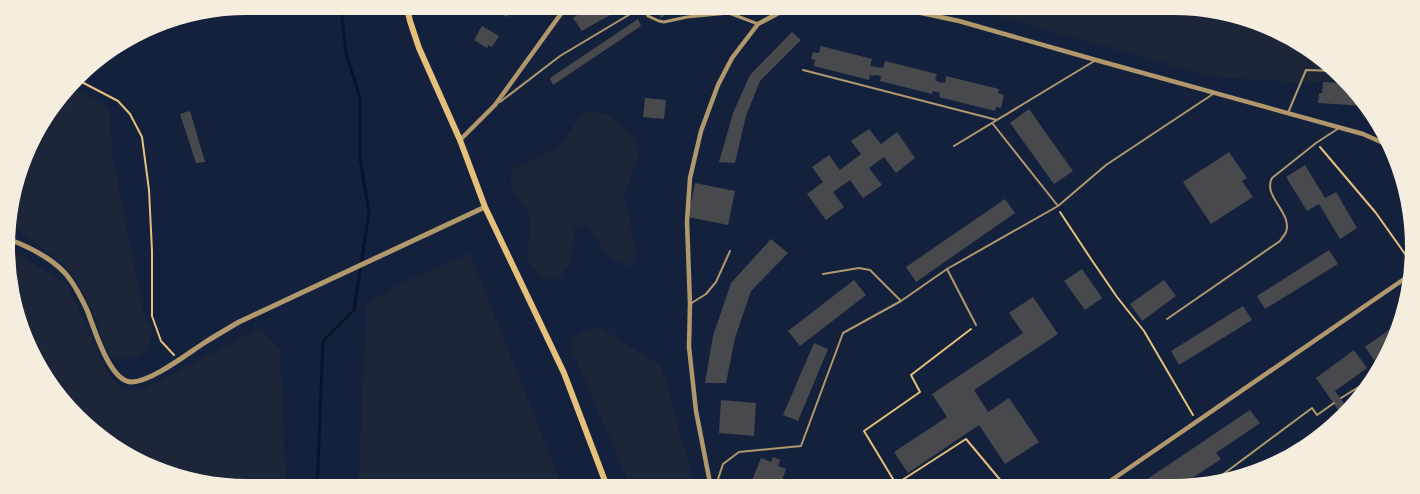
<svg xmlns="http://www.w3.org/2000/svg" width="1420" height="494" font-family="Inter,sans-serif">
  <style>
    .green { fill: #1d2539 }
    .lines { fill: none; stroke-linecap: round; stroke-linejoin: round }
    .stream { stroke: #0b132b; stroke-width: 3 }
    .building { fill: #48494c }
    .path { stroke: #e5c07b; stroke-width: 2 }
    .service { stroke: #b1986c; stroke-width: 2 }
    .pedestrian { stroke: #b1986c; stroke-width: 3 }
    .minor { stroke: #b1986c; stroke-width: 4.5 }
    .tertiary { stroke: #b1986c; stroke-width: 5 }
    .secondary { stroke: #e5c07b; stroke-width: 6 }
  </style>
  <rect width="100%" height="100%" fill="#14213d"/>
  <path class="green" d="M1173 4 1235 13 1320 54 1342 79 1308 83 1214 77 958 5Z
    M69 88 104 103 110 113 113 159 144 315 153 330C150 336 149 345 145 350 137 360 122 360 111 358L93 313 79 285 65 265 20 231 7 227V216L30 139Z
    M584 111 608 114 636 139 638 158 624 196 637 254 628 267 608 256 586 223 575 227 570 265 557 280 541 278 527 259 531 216C520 200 507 190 512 169L558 148Z
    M9 249 67 284 108 373 120 387 128 390 140 391 260 328 280 350 286 489H247L185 481 112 448 46 382 13 309Z
    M470 253 563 489H358L367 303 405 282Z
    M599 327 661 366 668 387 695 489H631L571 347 573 337 588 329Z"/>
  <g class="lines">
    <path class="stream" d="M317 489 323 341 354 310 369 213 360 158V98L346 53 342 17 343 4"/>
  </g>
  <path class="building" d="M497 4H507L513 7 507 17 494 10Z
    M594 4H629L582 31 573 18Z
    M659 4H679L661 18 656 7Z
    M638 19 641 26 553 85 550 78Z
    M482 26 499 36 492 47 488 45 487 48 474 40Z
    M792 32 801 40 760 81 746 116 735 163 719 162 733 113 750 75Z
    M821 46 872 59 870 66 883 68 885 61 937 74 935 80 939 82 945 83 946 76 999 89 998 93 1004 95 1001 108 996 107 995 111 939 97 940 93 933 91 932 94 880 81 881 76 874 75V76L870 75 869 80 814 66 815 60 811 59 813 52 819 53Z
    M1323 82 1346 83 1366 106 1318 103 1319 93H1322Z
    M645 98 666 100 664 119 643 117Z
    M1029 109 1073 171 1054 184 1010 123Z
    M190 111 205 162 196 163 180 114Z
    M869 129 881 144 897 132 915 158 896 173 884 157 869 168 882 185 863 198 850 180 833 192 844 207 826 220 807 194 823 182 812 167 829 155 840 170 861 154 851 141Z
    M1229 152 1247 178 1242 181 1253 197 1211 224 1183 182Z
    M1305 165 1325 198 1336 192 1357 228 1340 239 1319 204 1307 211 1286 177Z
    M695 183 735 191 728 225 688 217Z
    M1005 199 1015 213 916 282 906 267Z
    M771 239 788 253 751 291 735 338 726 383H705L713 336 731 283Z
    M1329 250 1338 264 1265 309 1257 296Z
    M1082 269 1102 298 1085 310 1064 281Z
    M854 280 866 295 800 346 788 331Z
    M1164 280 1176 296 1142 321 1130 304Z
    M1033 297 1058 334 974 390 988 412 1009 398 1039 442 1005 464 979 425 908 473 894 452 947 417 932 394 1023 333 1009 313Z
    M1243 306 1252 320 1179 365 1171 351Z
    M1400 322 1401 324 1385 363 1379 367 1365 347Z
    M814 343 828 349 798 421 783 415Z
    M1354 350 1367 368 1335 391 1349 410 1343 417 1316 378Z
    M721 400 756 403 754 436 719 433Z
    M1250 410 1260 423 1216 453 1221 459 1179 487 1134 488Z
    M773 457 780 460 778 466 786 469 779 488H749L761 458 771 462Z"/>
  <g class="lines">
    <path class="path" d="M76 79 118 101 130 114 142 137 149 190 152 251V316L161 341 174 355
      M1320 147 1376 213 1410 261
      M1060 212 1091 259 1117 297 1144 331 1193 415
      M971 329 911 375 920 392 864 431 896 484 966 439 1007 488"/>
    <path class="service" d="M803 70 997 120
      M500 102 560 56 637 10 634 4
      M1288 113 1306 70 1335 71
      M993 124 1058 206
      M954 146 1096 60
      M947 269 976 325
      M823 274 859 268 870 270 901 301
      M690 304 706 294 716 282 730 251
      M1167 319 1280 241C1282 238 1284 236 1286 232 1293 213 1262 196 1272 178L1316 143 1339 128
      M1341 398 1378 375
      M1206 487 1312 408 1317 415 1334 403
      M715 488 723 464 739 452 801 446 843 333 901 301 947 269 1058 206 1106 165 1213 94"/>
    <path class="pedestrian" d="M640 4 648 16 659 21 664 22 687 17 729 13 758 24"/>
    <path class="minor" d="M879 4 959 21 1096 60 1363 134 1390 146
      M460 140 495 105 568 4
      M711 488 696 411 689 347 690 304 687 221 690 178 701 131 718 85 732 58 758 24 790 7 800 4
      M1100 488 1410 275"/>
    <path class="tertiary" d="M8 239C27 246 49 257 63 271 73 281 81 297 87 310 94 327 109 381 131 382 151 382 187 354 204 343 215 336 227 329 239 322L485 207"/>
    <path class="secondary" d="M406 4 410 21 419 48 460 140 485 207 564 373 608 489"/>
  </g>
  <path d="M0 0H1420V494H0ZM247 15H1173A232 232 0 0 1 1405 247V247A232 232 0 0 1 1173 479H247A232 232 0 0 1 15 247V247A232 232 0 0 1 247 15Z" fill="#f5edde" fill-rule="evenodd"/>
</svg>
